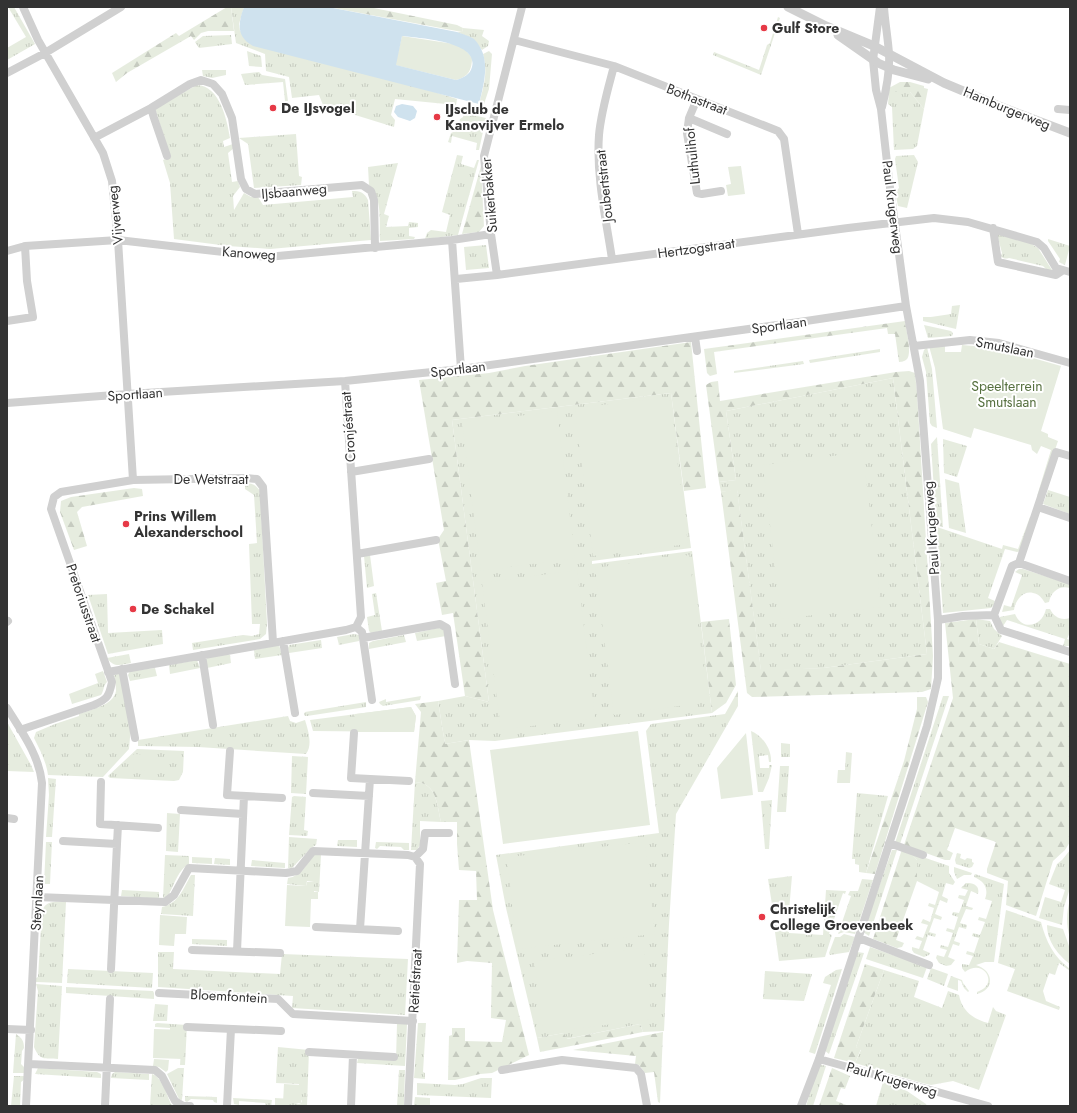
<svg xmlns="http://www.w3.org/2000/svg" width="1077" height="1113" font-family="Jost,sans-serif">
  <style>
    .grass { fill: url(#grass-tufts) }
    .forest { fill: url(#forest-firs) }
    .green { fill: #e6ecdf }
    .water { fill: #cfe2ee; fill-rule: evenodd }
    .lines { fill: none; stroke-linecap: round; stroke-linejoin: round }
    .minor { stroke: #d0d0d0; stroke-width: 8 }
    .tertiary { stroke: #d0d0d0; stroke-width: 9 }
    .poi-dot { fill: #e63946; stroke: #fff; stroke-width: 1.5 }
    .labels { text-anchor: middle; stroke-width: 4; stroke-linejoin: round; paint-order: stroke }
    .poi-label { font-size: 14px; font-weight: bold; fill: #333; stroke: #fff; text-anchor: start }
    .street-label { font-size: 14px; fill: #333; stroke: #fff }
    .park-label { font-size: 14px; fill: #56703f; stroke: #fff }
  </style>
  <defs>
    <pattern id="grass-tufts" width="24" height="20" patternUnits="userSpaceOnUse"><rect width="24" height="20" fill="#e6ecdf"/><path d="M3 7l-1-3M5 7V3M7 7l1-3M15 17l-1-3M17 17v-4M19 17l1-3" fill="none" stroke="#c6cbc0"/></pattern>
    <pattern id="forest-firs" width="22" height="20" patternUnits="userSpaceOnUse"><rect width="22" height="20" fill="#e6ecdf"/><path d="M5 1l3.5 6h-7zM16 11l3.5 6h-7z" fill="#c6cbc0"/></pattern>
  </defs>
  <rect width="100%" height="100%" fill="#fff"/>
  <path class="grass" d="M8 7H14L35 44 7 60V48L26 37Z
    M231 7H244L239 24 240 31 457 99 456 105 395 99 391 115 395 120 394 127 323 105 319 95 292 98 289 77 266 71 265 54 236 43Z
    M778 17 780 18 761 75 713 55 714 52 759 70 767 45 770 43Z
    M463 28 484 30 482 36 489 41 488 46 482 50 473 39 457 32H462Z
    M231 35 232 44 199 48 195 42 203 36Z
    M247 51 261 56 262 67 249 66Z
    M489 51 492 54 489 89 484 104H479C484 85 488 73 483 54Z
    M202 70H226V75L212 78 203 76Z
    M259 72 262 75 285 79 288 101H285L283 82 245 85 241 74Z
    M197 85C220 86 227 120 230 138L223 141 224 147 233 144 234 148 228 153 232 182 238 181 240 187 233 196 234 210 244 193 251 197H258L263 205 353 197 352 191C360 191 364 192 368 200L371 240 270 249 228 246 174 239 170 183 163 160 170 157 155 108Z
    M889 92H910L924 109 917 146 913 149 894 150 892 107 888 104Z
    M464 113 486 118 479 150H476L477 143 452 136 451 143 448 142 451 133 458 130 460 119 463 117Z
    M296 134 299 176 302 177 301 185 254 188 248 144 239 138Z
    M457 155 463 156 461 164 474 168 477 160H479L458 235 425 239 427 233 431 230 446 232 450 215 442 212Z
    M914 155 918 162 907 208 898 206 895 192 899 188 895 159 896 156Z
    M398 163 384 214 389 216 386 227 408 226 409 222 418 223V227L409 228V236L415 237 414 239 380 241C379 224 383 197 369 185L368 167Z
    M997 234 1030 243 1038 248 1052 270H1047L1043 266 1009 258C1006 259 1003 259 1001 256L1002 253Z
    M1048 239 1070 246 1065 265 1059 262 1060 259 1048 241Z
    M486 245 489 268 466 270 464 247Z
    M960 305 956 329 923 321V317H931L951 314 952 306Z
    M924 325 951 331 953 333 952 336 928 338Z
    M927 347 932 369 937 428 932 426 930 423 926 372 922 357 924 350Z
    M880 349V352L810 363 809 360Z
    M803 361 804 364 734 373V371Z
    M893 378 927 654 823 668 761 671 737 490 721 492 719 482 736 480 726 411Z
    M671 393 691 548 592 561V564L692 551 712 713 495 741 469 740 445 744 438 701 465 696 489 702 452 420Z
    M937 437 943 527 939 526 936 522 931 444Z
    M943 439 967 446 957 477 944 473Z
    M945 479 959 483 966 533 949 528Z
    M245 483C252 483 256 485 260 491L267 623 266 634 260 639 193 650 192 643 243 635 252 636 259 634 260 624H252L249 544 257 543 254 495 245 489Z
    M1048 490 1070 497V514L1043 504Z
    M1030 517H1031L1021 551 1017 552 1005 549 988 598 995 601 994 605 991 608 943 613 937 527 1002 549 1003 545 1018 549Z
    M370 555 374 586 367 588 364 556Z
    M1019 569H1023L1070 584V588C1059 585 1051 592 1049 602L1045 603C1042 598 1039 594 1033 593 1023 590 1015 601 1014 610L1002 612 1004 605 1011 607 1022 575 1015 572Z
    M376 593 382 631 371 633 369 631 367 617 375 615 372 594Z
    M107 594 108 633 162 630 163 644 108 654 88 595Z
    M1046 609H1050C1054 617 1061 621 1070 618V632L1067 639 1070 640V646H1063L1065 639 1007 620 1003 626 1000 621V617L1015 614C1022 631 1042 627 1046 609Z
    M976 619 990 621 994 629 1002 636 994 649 979 644Z
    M438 628 443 629 446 636 417 641 415 633Z
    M354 634 359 635V641L339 645 337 637Z
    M404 635 406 642 369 649V643L373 641Z
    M321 640 322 648 289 653 288 648 289 645Z
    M279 645 282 655 255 659 254 650Z
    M129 654 131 663C120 665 114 668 107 658Z
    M227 654 230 655 231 663 207 668 205 662 207 658Z
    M197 660 200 668 170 674 169 665Z
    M155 668 157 676 130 681 128 675 130 671Z
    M103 671 107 682C103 686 104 691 101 695L72 704 69 694 98 683 95 674Z
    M121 673 131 726 129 749 103 777 48 775C46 761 40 750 34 738L36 732 55 724 79 716V714C90 710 114 705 116 691 116 686 115 680 114 675Z
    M738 691V706L676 814 669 924 664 1031 643 1032 640 1024 566 1039 564 1033 537 1038 506 908 496 855 659 833 646 731 651 724 725 714Z
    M421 696 420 700 383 706 380 704 379 702 386 699V702Z
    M943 696H949L900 844 895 843Z
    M366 702V707L307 716H305L304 714 305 712Z
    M411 707 416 716 414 732 313 731 310 720Z
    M288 716 290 721 296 723 305 720C308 730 313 745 306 754L198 747 138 746V740Z
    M7 722 31 765 34 772 7 771Z
    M751 731C763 736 772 750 771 762H769L768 755 759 756 760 768H769V765H772L769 778 763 792H758Z
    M781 743 790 744V757H781Z
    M137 749 184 751 183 772 179 780 174 781 110 778 108 776Z
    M846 752 852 753 850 783H837L838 770H845Z
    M292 756 308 757 306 794 291 793Z
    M780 766H789L786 812H777Z
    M48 778 56 779 52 837H46L49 795Z
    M415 782C437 783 437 805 441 822L420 821V845L417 850H411Z
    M857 793 888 796 866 873 859 872V865L855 864V859H852Z
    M294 796 306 797 304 830 308 831 307 836 289 835 292 797Z
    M772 800 769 849H765L761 801Z
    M167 813 180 814 178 852 166 851Z
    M289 837 317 839 316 845 311 848 292 868H288Z
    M338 840H357V847L337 846Z
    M46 842H52L50 884H44Z
    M376 842 409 843V850H404L401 847 380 846 377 849 375 848Z
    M892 850H897L869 936 863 932Z
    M1070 850V888L1064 907 1062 925 1039 918 1045 897 1061 902 1065 890 1049 884 1057 864 1062 860Z
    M911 853 949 866V873L955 882 953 885 946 883 942 896 948 899 947 903 940 900 935 914 942 917 941 920 934 918 929 932 936 934 935 937 928 935 923 950 930 953 929 955 924 957 914 953 912 950V947L919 949 922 941 915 939 917 936 923 938 928 925 921 923 923 919 930 922 934 908 928 906 929 903 935 905 939 892 917 881V860Z
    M957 853 961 854 960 858 965 860 967 858 972 859V862L974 863 972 867 969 868 956 864 955 860Z
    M165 855 189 856V864C178 870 175 883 169 894L167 897 163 898Z
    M313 855H321L319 892 314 891V882L307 881 306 886 287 884 288 878C301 876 306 866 313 855Z
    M192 857 212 858V864L192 863Z
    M215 858 230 859V865L214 864Z
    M252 860 285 863V868L251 866Z
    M954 867 972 873 971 875H964L957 879 954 872Z
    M975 874 1004 884 994 962H985L976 965C993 970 996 989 977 994V992C1000 985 984 957 965 972L962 968V964L969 965 973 956 966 954 967 951 974 953 979 938 972 936 973 933 980 935 985 922 978 920 979 917 986 919 992 901 985 899C989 888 984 881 974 877Z
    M191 875H195L193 916 161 914 162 907C179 903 183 889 191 875Z
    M792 876 789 911H773L768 879Z
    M862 879 873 880 855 934 844 932 838 934 851 896 848 895 850 891H858Z
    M966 883C973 883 980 885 978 894L971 891 966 906 973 908 972 910 966 909 960 923 967 925 966 929 959 927 954 941 960 943 959 946 953 944 948 957 955 960 951 965 946 966 939 963 936 958 937 955 944 957 947 950 940 948 941 945 948 947 953 933 946 931 947 928 954 930 958 917 952 915 953 912 959 913 964 900 958 898 959 895 965 896 968 890 961 888Z
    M122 890 159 892V899L121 896Z
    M826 890 846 891 845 894 843 893 829 934 832 935 825 957 779 961 774 925H789V933L823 935Z
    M1070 900V938C1066 925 1066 913 1070 900Z
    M66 902 62 983 36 982V978L38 977 42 911C46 900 56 902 66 902Z
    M1006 910 1041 922C1046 942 1054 957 1070 969V971L1059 963 1055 975 1049 973 1043 991 1046 1001 1060 1007 1059 1010 1007 991 1015 969 998 963Z
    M1047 925 1063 929 1070 949V964C1058 955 1047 941 1047 925Z
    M844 934 855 937 849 952 830 955 829 953 835 937H840Z
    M192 939 227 940V946L192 944Z
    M870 947 927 967 923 978 866 959Z
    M158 952H174L173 969 280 974 282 954 408 959 405 1015 292 1008 293 996 158 987Z
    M857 952 864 953 829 1054 824 1050Z
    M931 968 948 974 944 986 927 979Z
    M68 969 153 973 152 988 67 983Z
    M842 969 815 1054 809 1052 831 985 823 983 825 977 836 970Z
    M884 970 919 981 914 997 942 1008 948 991 959 995C962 1011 973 1019 988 1023L993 1007 996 1011 1006 1015 979 1090 953 1081 931 1085 922 1083 855 1063 861 1050 856 1047Z
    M765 971 812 974 804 1001 763 999Z
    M951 976 962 980 963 983 969 991 968 992 964 988 961 981 958 980V991L947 987Z
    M36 984 62 986 58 1059C44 1058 40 1061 34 1047L38 991Z
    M66 987 153 991 154 993V999L66 993Z
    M155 1004 168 1005 167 1021H153Z
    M157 1023 187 1025 185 1065H180L182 1032H170V1028L155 1027V1024Z
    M418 1023H426L423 1072 425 1073V1079L414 1078Z
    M397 1024H407L405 1066 357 1063 358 1059 361 1058 396 1059Z
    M16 1034C22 1038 24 1041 24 1048L22 1051 21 1064 26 1069V1073H13Z
    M278 1047 309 1050 307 1106H275V1098L292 1099V1102L299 1104 301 1103 302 1101 299 1097V1084L276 1083Z
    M154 1059 169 1060 168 1070 166 1072 159 1067 153 1066Z
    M819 1064 826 1066 813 1106H806Z
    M38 1068 97 1072 101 1074V1078L35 1074Z
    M178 1068H184L182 1100 179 1099 167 1074Z
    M399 1070H405L404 1106H397Z
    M115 1072 149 1074V1080L111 1078 112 1074Z
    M152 1074C162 1077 167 1095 171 1104L174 1106H150Z
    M14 1076H25V1079L21 1082 20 1106H11Z
    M481 1078H492L491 1098 417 1095V1083L455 1085 463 1084Z
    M883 1082 907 1091 926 1104 927 1106H876Z
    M185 1096 217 1097V1103L214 1102 213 1100 191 1099 187 1102 185 1101Z
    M415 1097 430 1098V1106H414Z
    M233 1098 272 1100 271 1106H266L265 1103 239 1101V1105L234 1104Z"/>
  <path class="forest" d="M227 7H231L234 31H208L201 33 194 40 191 36 127 73 116 82 112 73 176 33 179 36Z
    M328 7H369L457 25 463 28 462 32Z
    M900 82H910L924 86V88L928 89 924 109 910 92H889V88Z
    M481 166 484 226 479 232 462 234Z
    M905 321C906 330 913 355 906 360 905 361 901 362 899 362L895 334H888L887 328 714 352 717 374 710 376 707 373 704 349Z
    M691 342 706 488 684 491 671 393 452 420 489 702 465 696 453 613 442 615 436 583 446 581 438 539 444 530 419 380 489 373 525 366Z
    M909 371 915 373 917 392 933 656 931 689 922 692 752 697 747 693 721 492 737 489 761 670 823 668 927 654 893 378 726 411 736 480 719 482 706 385 711 382 718 381 720 401 896 372Z
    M134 488 142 489 143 496 82 507 77 512 87 546 74 550 60 512 61 501 71 497Z
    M729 619 736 685 726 703 712 713 701 622Z
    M976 619 979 644 994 649 999 642 1070 664V842L1065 850 1053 861 1036 916 1006 905 1008 881 987 873V869L996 842 955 828 947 850 953 853 950 860H945L904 845 953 698 945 623Z
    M917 697H926L928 702 875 874 866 873 904 761 917 709Z
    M438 701 445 744 469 740 493 910 529 1055 492 1073 480 1074 455 1080H448L449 1036 452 1035V1028H465V1041L502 1042 506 1020 491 1018 492 963 467 961 457 963 459 900H477L476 871 459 870 457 844V822H441C437 805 437 783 415 782L421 712 415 704Z
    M902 849 911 853 917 860V881L896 940 904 943 902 947 897 948 873 939Z
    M865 964 884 970 856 1047 861 1049 855 1063 834 1058Z
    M640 1024 643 1032 540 1052 537 1038 564 1033 567 1039Z
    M663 1032 660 1103 658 1102 654 1072 645 1073 639 1065 635 1064 636 1056 573 1050Z
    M832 1068 850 1076 845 1089 841 1088 836 1101 849 1106H819Z"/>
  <path class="green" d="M402 36 454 44 465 49 472 58C472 70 468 77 456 80L395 65Z
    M741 166 745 194 728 196 726 185 731 184 728 167Z
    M945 345V352H961L962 345 998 348 1061 366 1041 431 1048 434V437L1058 441 1040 494 1037 496 1051 450 1041 446 1037 454 1032 450 1031 445 974 428 971 438 943 429 935 368 929 346Z
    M669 397 688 544 593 556 575 408Z
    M557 411 575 558 481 571 462 423Z
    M863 452 881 607 781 619 763 465Z
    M689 555 708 702 614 715 595 568Z
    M577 570 595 718 501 730 482 583Z
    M411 707 416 716 414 732H354L355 714Z
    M638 731 650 825 503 844 490 750Z
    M746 733 753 795 721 799 717 768Z
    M134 754 153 755V771L133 770Z
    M645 842 655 934 517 949 507 857Z
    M307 882H314V892H318V899H311L310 927 285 926 287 885 306 886Z
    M160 915 187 917 186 934H175L174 946 159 945Z
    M644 948 652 1019 543 1033 534 961Z
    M154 1029 185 1030 183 1059 153 1058Z
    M284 1084 302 1085 301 1103H283Z"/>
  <path class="water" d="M244 7H328L457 32C462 34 470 36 474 39 492 57 484 83 479 104L253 46C236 37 238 23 244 7ZM402 36C418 38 479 41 472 67 470 75 463 78 456 80L396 65Z
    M402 104 413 106 417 111 415 118 410 121 398 117 394 112 396 106Z"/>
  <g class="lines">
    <path class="minor" d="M23 7 38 40 103 153 112 181 118 240 133 480 246 478 257 479 263 487 273 642
      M514 40 614 66 778 131 784 139 798 234
      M7 73 45 53 121 7
      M697 99 689 118 687 133 697 193 702 194 721 191
      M882 107C886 91 890 70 889 54 888 38 885 23 884 7
      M151 108 154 118 167 156
      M1058 109 1070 110
      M689 118 727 134
      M94 138 151 108 190 84 201 80 213 84 222 94 232 118 241 179 246 189 255 194 362 185 371 191 374 200 375 248
      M993 228 998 262 1056 275 1062 271
      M452 240 461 369
      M7 251 25 246 118 240 267 257 452 240 491 234
      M612 259C606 219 596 176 599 135 601 112 608 89 614 66
      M497 275 848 228 934 218 968 222 1037 242 1044 248 1056 268 1070 272
      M456 279 497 275 491 234 484 156 522 7
      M7 321 33 317 27 281 25 246
      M695 337 697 351
      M914 346 970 340 999 343 1070 363
      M7 403 128 394 345 381 461 369 806 321 906 306
      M351 472 429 459
      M1038 507 1070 518
      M357 554 436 540
      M1019 563 1070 581
      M994 615 1001 630 1070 652
      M938 620 963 616 994 615 1012 566 1019 563 1056 452 1070 456
      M7 622 8 621
      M356 627 362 632 363 638 372 700
      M363 638 440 624 447 628 455 684
      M283 641 295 713
      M202 655 213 725
      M122 669 135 738
      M108 672 346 630 356 627 361 617 345 381
      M7 708C22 732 39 755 42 783L26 1106
      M20 730 94 705C107 699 109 697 112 682L51 509 54 497 61 492 133 480
      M354 733 351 778 409 781
      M230 751 227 795 282 798
      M101 782 100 824 158 828
      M313 793 369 796
      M181 810 243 814
      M7 818 14 819
      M63 841 117 844 111 969
      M889 843 923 855
      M117 844 118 825
      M415 857 423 849 425 833H449
      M37 897 165 902 174 895 189 868 286 873 297 871 313 851 408 855 415 857 420 864 408 1106
      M316 927 398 931
      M360 929 370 779
      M859 938 929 965
      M192 950 280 953
      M237 951 244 796
      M159 993 278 999 293 1014 413 1021
      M187 1027 281 1031
      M7 1029 31 1030
      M309 1052 394 1057
      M819 1059 988 1106
      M29 1064 155 1070 162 1076 175 1101 183 1106H190
      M502 1070 562 1060 636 1068 641 1074 647 1106
      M105 1106 110 999
      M227 1106 231 1029
      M351 1106 353 1055
      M801 1106 819 1059 908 786 927 726 938 678V620L920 381 906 306 889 180 881 109 876 90 873 60 880 7"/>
    <path class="tertiary" d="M788 7 826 26 874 46 944 83 999 106 1070 133
      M838 35 878 63 894 70 928 79"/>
  </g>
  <g class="poi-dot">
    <circle cx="764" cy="28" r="4"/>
    <circle cx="273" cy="108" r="4"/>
    <circle cx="437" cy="117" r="4"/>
    <circle cx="126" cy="524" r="4"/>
    <circle cx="133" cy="609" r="4"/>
    <circle cx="762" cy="917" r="4"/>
  </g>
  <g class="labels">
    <g class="poi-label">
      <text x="772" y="33">Gulf Store</text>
      <text x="281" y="113">De IJsvogel</text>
      <text x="445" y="114">IJsclub de<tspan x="445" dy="16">Kanovijver Ermelo</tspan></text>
      <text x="134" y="521">Prins Willem<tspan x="134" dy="16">Alexanderschool</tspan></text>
      <text x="141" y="614">De Schakel</text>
      <text x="770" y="914">Christelijk<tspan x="770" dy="16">College Groevenbeek</tspan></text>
    </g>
    <g class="street-label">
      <text transform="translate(697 99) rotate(21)" y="5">Bothastraat</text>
      <text transform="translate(1007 108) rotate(22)" y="5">Hamburgerweg</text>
      <text transform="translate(692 156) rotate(-96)" y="5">Luthulihof</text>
      <text transform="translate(604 186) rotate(-96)" y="5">Joubertstraat</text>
      <text transform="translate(294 191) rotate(-5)" y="5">IJsbaanweg</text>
      <text transform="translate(489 195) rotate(-95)" y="5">Suikerbakker</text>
      <text transform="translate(893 207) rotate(83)" y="5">Paul Krugerweg</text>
      <text transform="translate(115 215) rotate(-96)" y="5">Vijverweg</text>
      <text transform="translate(696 248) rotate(-8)" y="5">Hertzogstraat</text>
      <text transform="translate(249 253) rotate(4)" y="5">Kanoweg</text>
      <text transform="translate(779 325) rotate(-8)" y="5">Sportlaan</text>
      <text transform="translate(1005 347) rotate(11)" y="5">Smutslaan</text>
      <text transform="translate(458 369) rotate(-7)" y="5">Sportlaan</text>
      <text transform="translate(135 394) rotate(-4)" y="5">Sportlaan</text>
      <text transform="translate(348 427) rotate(-94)" y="5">Cronjéstraat</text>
      <text x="211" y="484">De Wetstraat</text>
      <text transform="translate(931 528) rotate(-94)" y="5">Paul Krugerweg</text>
      <text transform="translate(84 603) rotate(71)" y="5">Pretoriusstraat</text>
      <text transform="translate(37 903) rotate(-87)" y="5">Steynlaan</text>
      <text transform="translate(415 981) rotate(-87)" y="5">Retiefstraat</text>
      <text transform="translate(229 996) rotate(3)" y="5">Bloemfontein</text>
      <text transform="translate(892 1079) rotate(16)" y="5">Paul Krugerweg</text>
    </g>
    <g class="park-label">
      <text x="1007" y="391">Speelterrein<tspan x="1007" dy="16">Smutslaan</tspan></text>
    </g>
  </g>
  <rect width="1077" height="1113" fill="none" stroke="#333333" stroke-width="16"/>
</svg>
